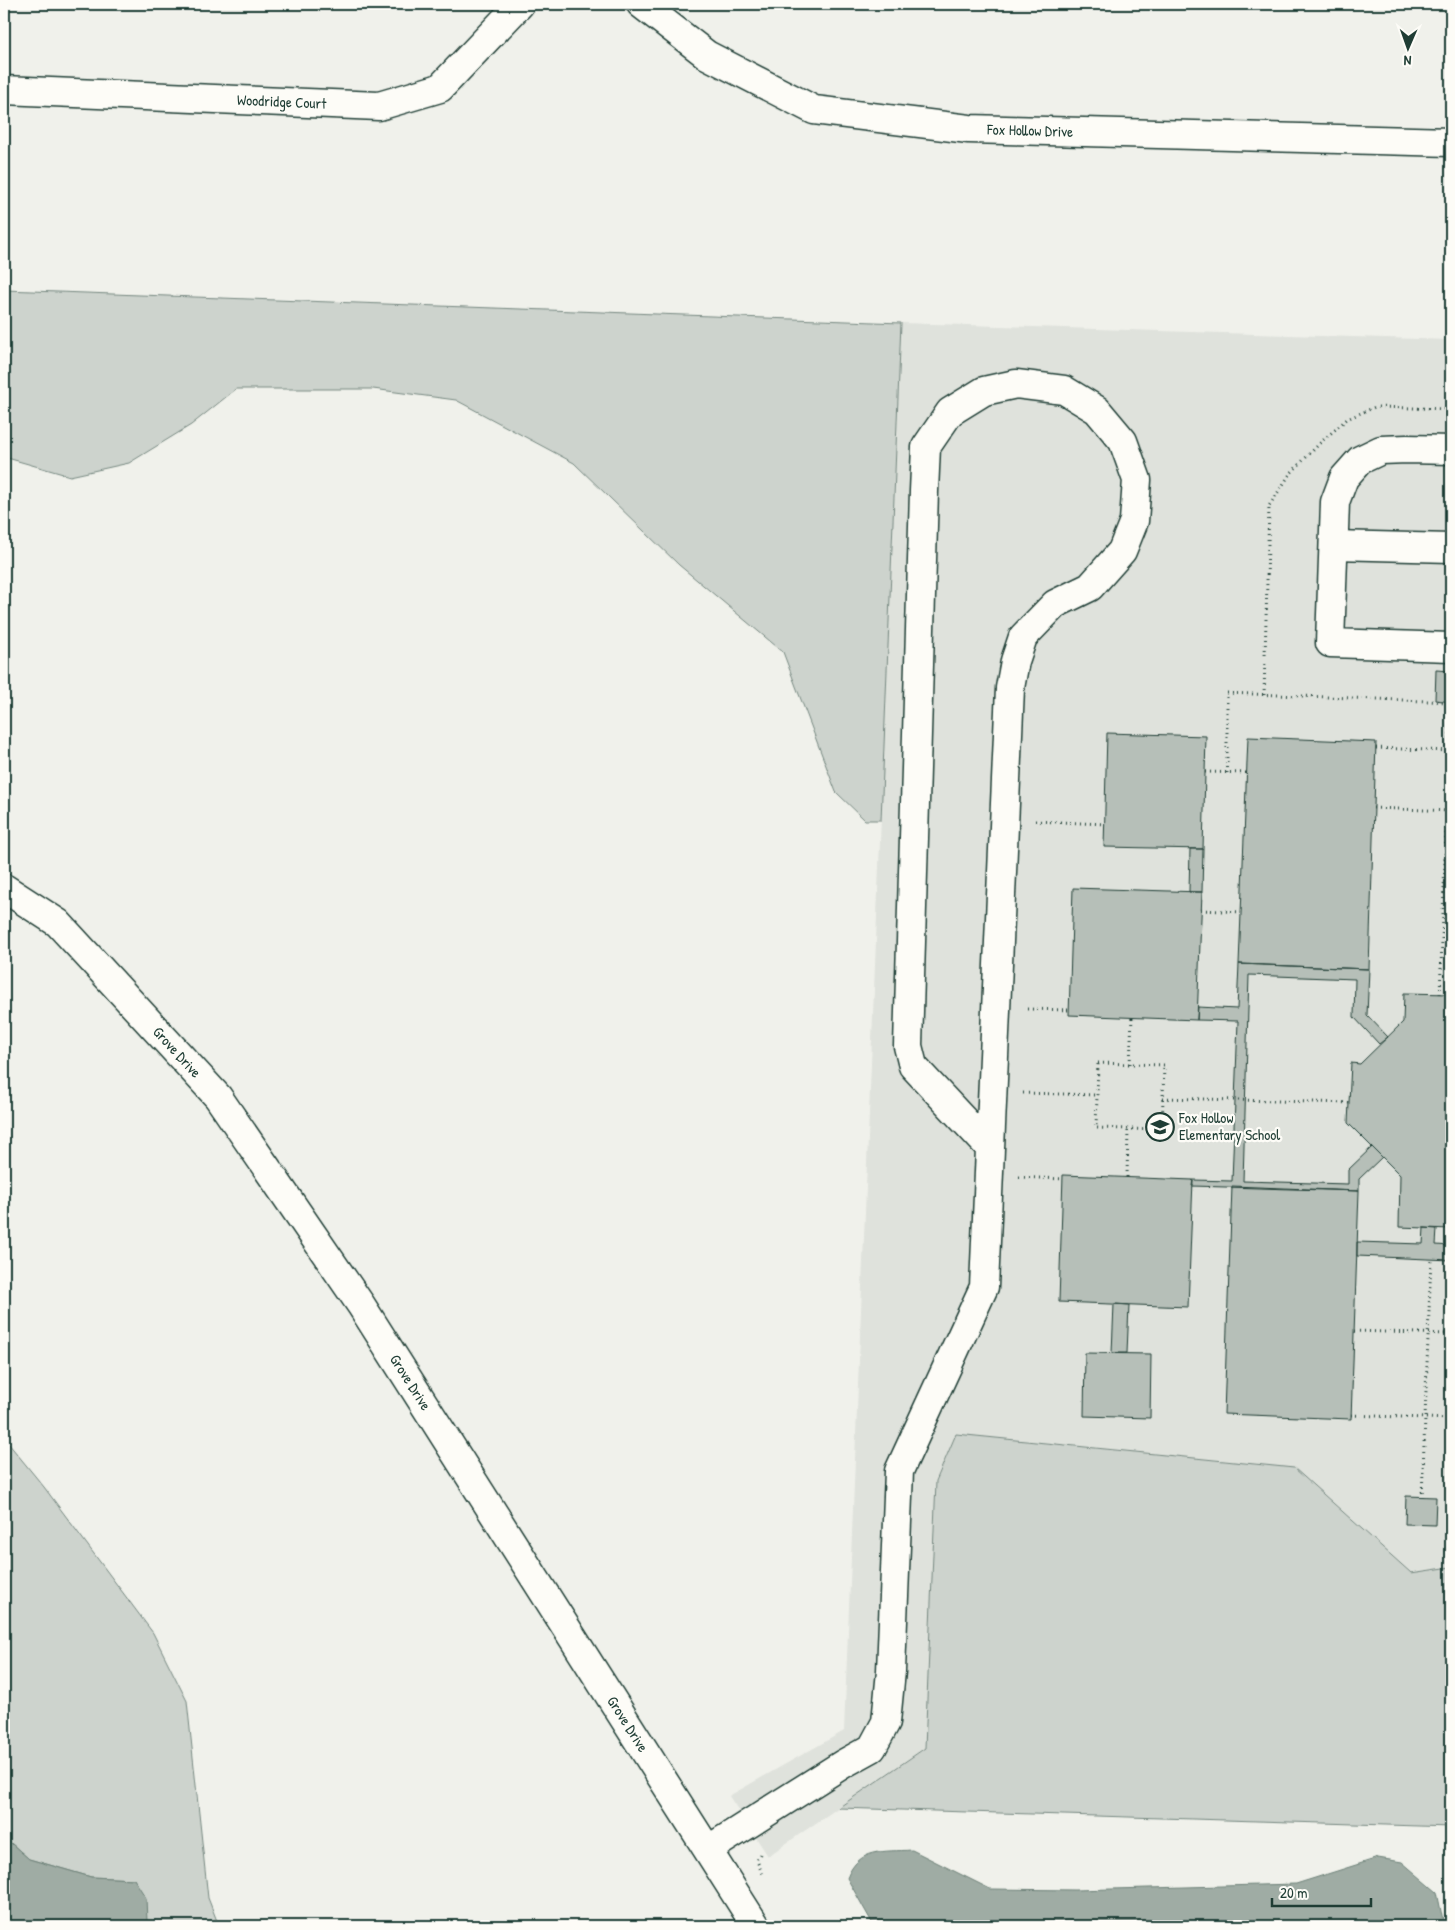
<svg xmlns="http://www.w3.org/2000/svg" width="1455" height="1930" font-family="'Patrick Hand',sans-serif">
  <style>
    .built { fill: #dfe2dc }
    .green { fill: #cdd3cd; stroke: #768880 }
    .water { fill: #9faca4; stroke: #6c8077 }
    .building { fill: #b6bfb8; stroke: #1f3d34 }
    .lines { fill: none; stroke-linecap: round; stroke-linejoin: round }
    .minor-casing { stroke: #1f3d34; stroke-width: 31 }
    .path { stroke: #1f3d34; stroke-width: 3; stroke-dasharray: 1 4; stroke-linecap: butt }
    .minor { stroke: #fdfcf7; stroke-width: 28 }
    .labels { text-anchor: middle; stroke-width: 4.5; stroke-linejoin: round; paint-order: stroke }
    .street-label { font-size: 15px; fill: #1f3d34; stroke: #fdfcf7 }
    .poi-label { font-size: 15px; fill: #1f3d34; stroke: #fdfcf7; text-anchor: start }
  </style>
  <rect width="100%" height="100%" fill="#f0f1eb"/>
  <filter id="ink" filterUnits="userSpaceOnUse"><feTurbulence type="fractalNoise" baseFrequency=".02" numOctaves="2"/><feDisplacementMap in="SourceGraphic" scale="10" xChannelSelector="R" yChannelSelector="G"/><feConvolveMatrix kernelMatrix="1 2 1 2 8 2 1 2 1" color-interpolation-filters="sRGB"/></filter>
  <g filter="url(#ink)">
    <path class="built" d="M901 323 1451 340V1567L1411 1573 1294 1468 956 1434 936 1481 925 1748 768 1856 729 1796 844 1731Z"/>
    <path class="green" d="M4 290 901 323 881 820H865L836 792 783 652 679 565 574 463 456 400 373 389H236L191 425 129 463 70 476 4 457Z
      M956 1434 1294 1468 1411 1573 1451 1567V1827L838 1808 925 1748 936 1481Z
      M4 1438 44 1487 153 1633 187 1701 208 1898 219 1926H143L147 1921 134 1879 91 1877 29 1859 4 1837Z"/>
    <path class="water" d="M4 1837 29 1859 91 1877 134 1879 146 1898 147 1921 143 1926H4Z
      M912 1850 990 1889 1075 1890 1296 1884 1378 1858 1402 1862 1437 1892 1444 1926H874L847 1878C859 1847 884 1852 912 1850Z"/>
    <path class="building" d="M1436 670 1451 671V702L1435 700Z
      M1107 733 1206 736 1203 849 1104 847Z
      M1248 737 1376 742 1369 969 1239 964Z
      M1190 849H1203L1202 892H1189Z
      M1073 888 1202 892 1197 1020 1069 1015Z
      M1239 964 1369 969 1367 1015 1388 1037 1379 1044 1354 1017 1355 979 1249 975 1243 1181 1348 1184V1170L1372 1147 1382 1157 1359 1179V1191L1192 1186 1193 1180 1232 1181 1238 1021 1197 1020 1198 1007 1237 1009Z
      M1404 993 1451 994V1229L1399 1227 1400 1175 1348 1123 1351 1063 1360 1064 1403 1022Z
      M1063 1175 1193 1180 1188 1307 1059 1302Z
      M1232 1186 1359 1191 1351 1419 1224 1414Z
      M1424 1228 1437 1229 1436 1245 1451 1246V1260L1357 1256V1242L1423 1244Z
      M1114 1304 1129 1305 1127 1353H1112Z
      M1085 1353 1151 1354 1150 1418 1084 1416Z
      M1406 1496 1436 1497 1435 1525 1405 1524Z"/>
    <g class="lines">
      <defs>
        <g id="minor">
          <path id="s1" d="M641 4 707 55 814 110 969 129 1451 142"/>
          <path id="s2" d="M4 90 379 106 440 88 520 4"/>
          <path d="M1451 450 1407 449 1381 450 1360 460 1344 478 1335 502 1330 643 1451 647"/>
          <path d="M1334 545 1451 548"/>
          <path id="s3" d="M4 888 58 923 218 1097 361 1305 756 1926"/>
          <path d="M709 1849 843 1764 872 1748 886 1722 891 1671 899 1471 984 1287 1010 688 1015 661 1023 637 1055 604 1090 587 1122 551 1134 521 1137 480 1123 441 1097 410 1064 390 1016 384 984 391 950 412 926 447 924 491 908 1046 913 1066 990 1148"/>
        </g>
      </defs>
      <use href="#minor" class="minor-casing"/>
      <path class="path" d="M1264 695 1269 506 1290 474 1321 442 1347 419 1375 407 1451 409
        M1376 748 1451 751
        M1205 772 1247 773
        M1227 773V693L1451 702
        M1373 808 1451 811
        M1035 821 1105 824
        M1201 910 1241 912
        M1440 994 1451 702
        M1027 1009 1069 1010
        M1098 1063 1164 1065 1162 1130 1096 1128Z
        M1130 1064 1132 1017
        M1023 1093 1097 1095
        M1163 1098 1349 1103
        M1019 1177 1063 1179
        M1127 1177 1128 1129
        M1354 1331 1451 1334
        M1351 1415 1451 1419
        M1422 1497 1431 1259
        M760 1854 757 1861 763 1875"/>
      <use href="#minor" class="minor"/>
    </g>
  </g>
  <defs>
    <symbol id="school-ring" viewBox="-11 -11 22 22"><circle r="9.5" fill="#fdfcf7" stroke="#1f3d34" stroke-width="1.5"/><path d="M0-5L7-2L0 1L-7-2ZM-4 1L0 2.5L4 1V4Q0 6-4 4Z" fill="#1f3d34"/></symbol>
  </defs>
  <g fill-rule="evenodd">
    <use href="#school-ring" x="1144" y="1111" width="32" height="32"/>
  </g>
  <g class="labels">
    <g class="street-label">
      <text dy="5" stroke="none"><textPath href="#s2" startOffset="278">Woodridge Court</textPath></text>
      <text dy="5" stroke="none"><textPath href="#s1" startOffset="421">Fox Hollow Drive</textPath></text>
      <text dy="5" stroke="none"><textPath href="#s3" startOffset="240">Grove Drive</textPath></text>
      <text dy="5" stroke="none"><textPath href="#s3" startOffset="645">Grove Drive</textPath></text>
      <text dy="5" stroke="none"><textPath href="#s3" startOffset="1050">Grove Drive</textPath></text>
    </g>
    <g class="poi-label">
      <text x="1179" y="1123">Fox Hollow<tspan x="1179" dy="17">Elementary School</tspan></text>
    </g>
  </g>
  <rect width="1455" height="1930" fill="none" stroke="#fdfcf7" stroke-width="20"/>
  <rect x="10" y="10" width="1435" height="1910" fill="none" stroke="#1f3d34" stroke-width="2" filter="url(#ink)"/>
  <g transform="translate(1408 48) rotate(182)" stroke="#fdfcf7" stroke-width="4" paint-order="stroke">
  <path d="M0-4L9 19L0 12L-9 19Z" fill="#1f3d34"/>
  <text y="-8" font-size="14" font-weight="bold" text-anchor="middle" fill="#1f3d34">N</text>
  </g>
  <path d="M1272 1898v8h99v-8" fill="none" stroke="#1f3d34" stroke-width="2.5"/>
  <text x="1280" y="1898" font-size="15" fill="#1f3d34" stroke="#fdfcf7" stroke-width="4" paint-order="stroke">20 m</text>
</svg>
